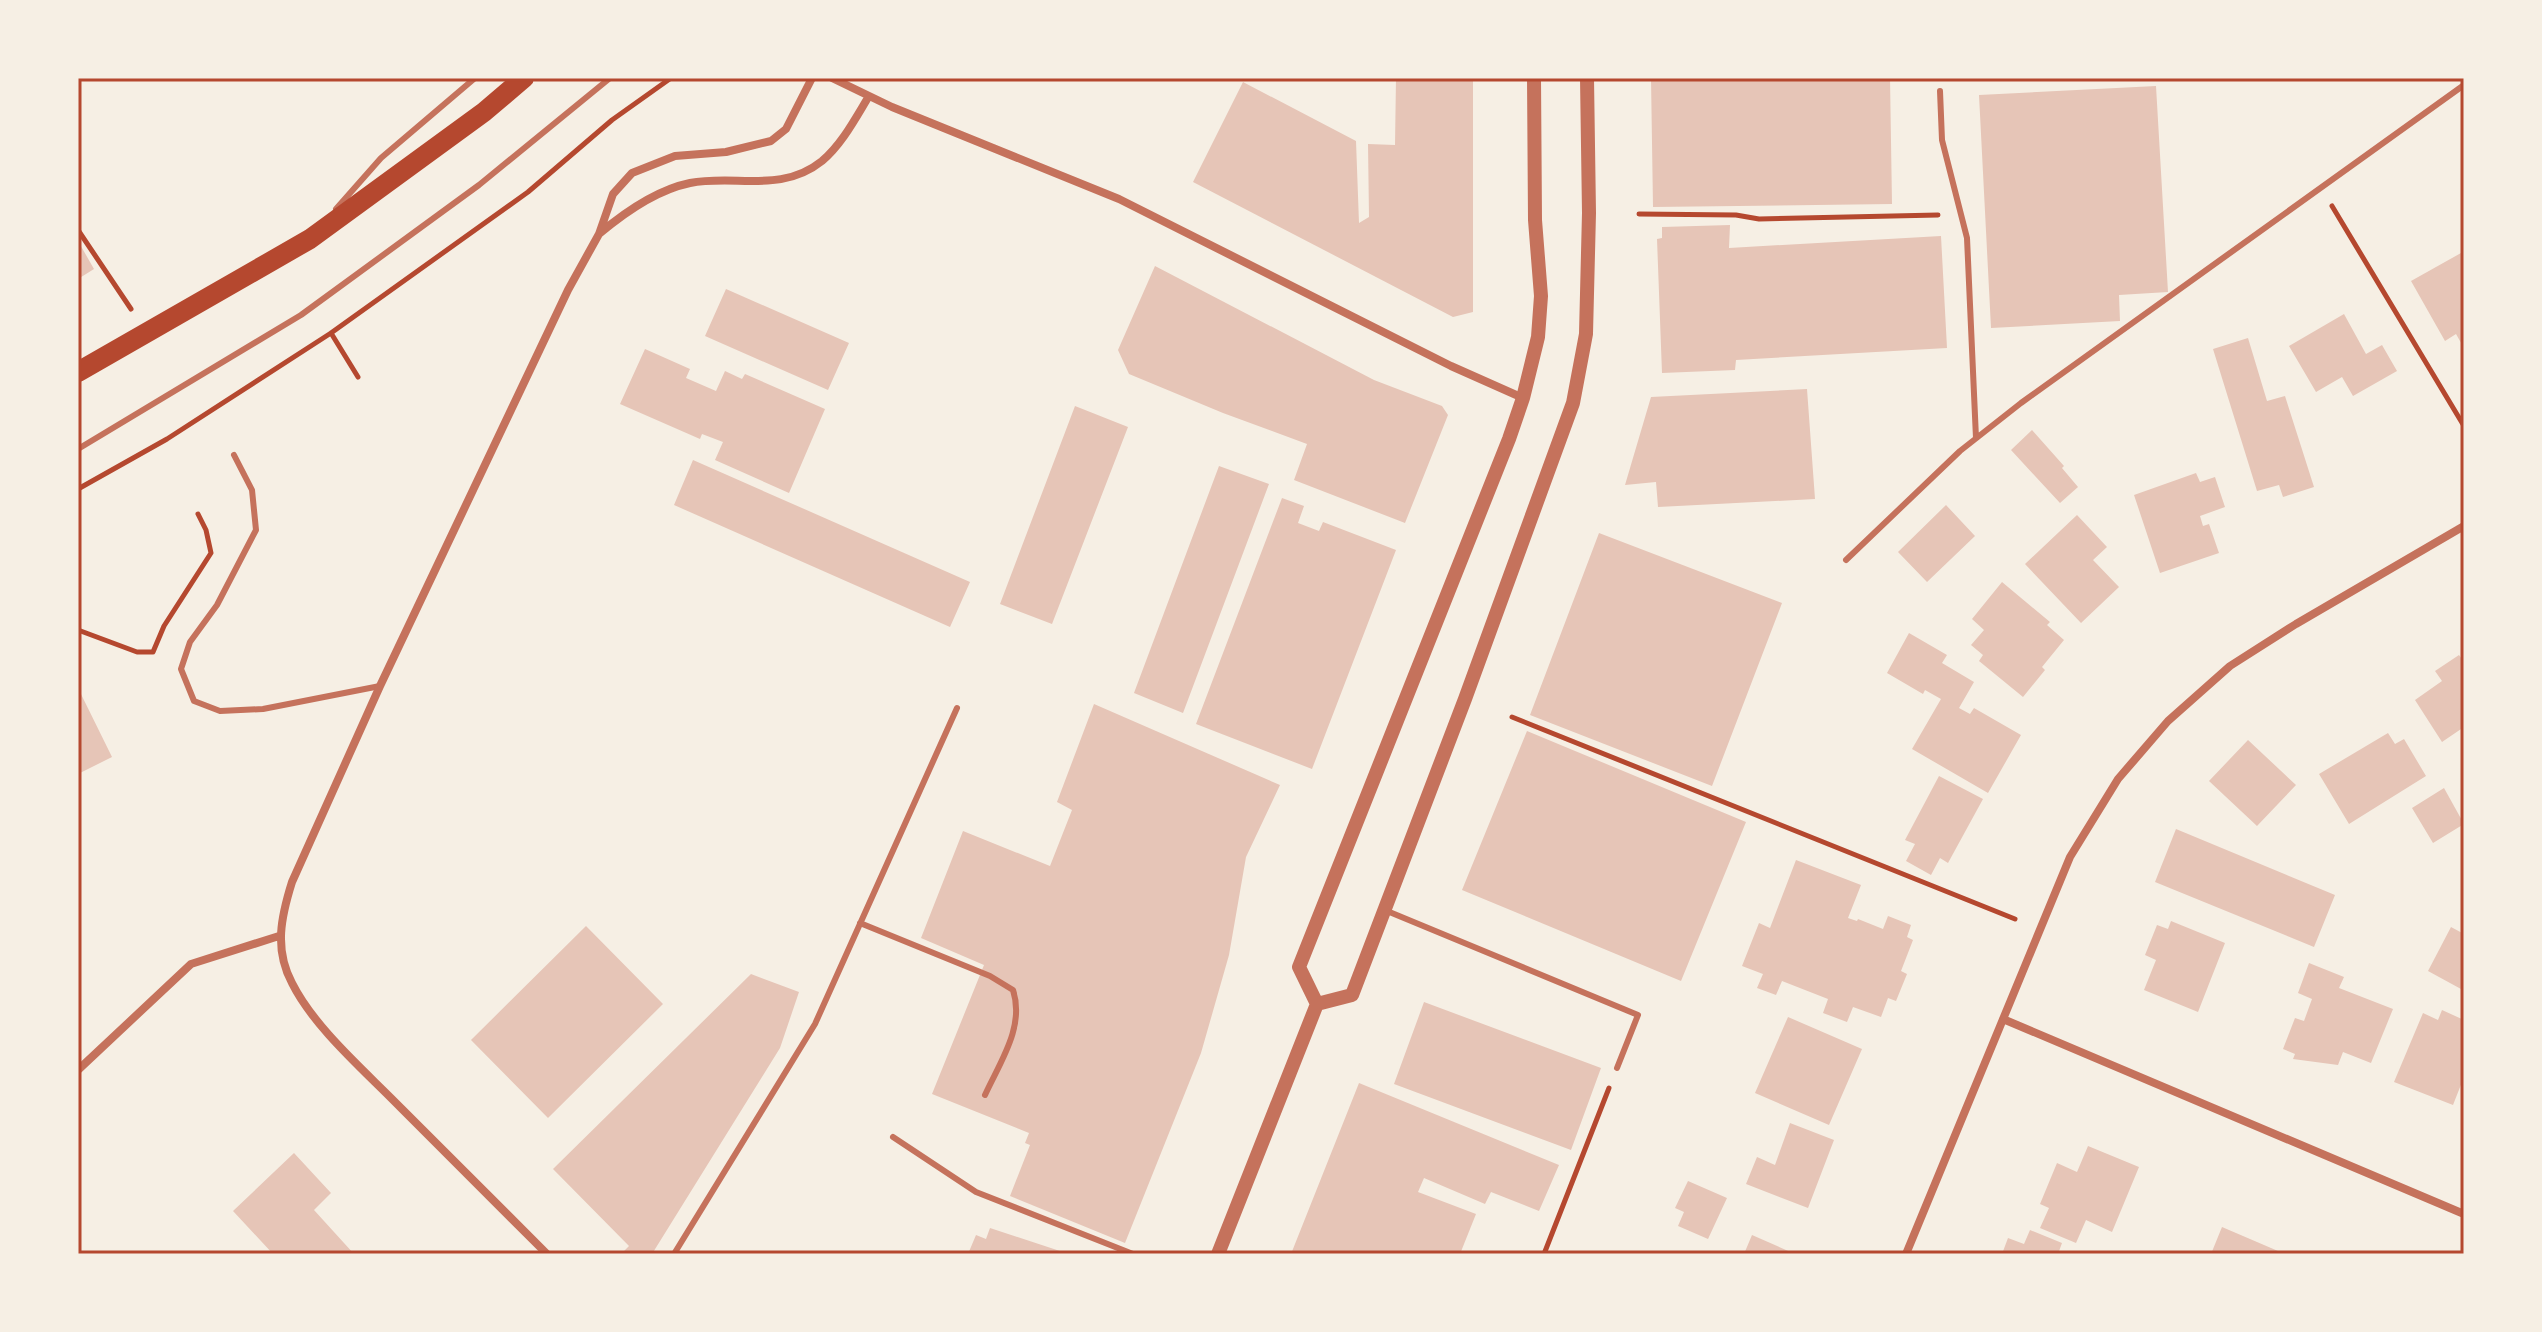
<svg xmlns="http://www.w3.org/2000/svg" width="2542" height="1332" font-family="'Alegreya Sans',sans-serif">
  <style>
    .building { fill: #e6c5b7 }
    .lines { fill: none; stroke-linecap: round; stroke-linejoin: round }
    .path { stroke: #b5482f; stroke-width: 5 }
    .service { stroke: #c5725c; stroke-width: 6 }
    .minor { stroke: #c5725c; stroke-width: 8 }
    .tertiary { stroke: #c5725c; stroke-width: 14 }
    .primary { stroke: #b5482f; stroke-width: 20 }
    .neatline { fill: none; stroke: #b5482f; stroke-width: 3 }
  </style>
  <rect width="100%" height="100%" fill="#f6efe4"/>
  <path class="building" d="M1396 78H1473V312L1453 317 1193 182 1243 82 1356 141 1359 223 1369 217 1368 144 1395 145Z
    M1651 78H1890L1892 204 1653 207Z
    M2156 86 2168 292 2119 295 2120 321 1991 328 1979 95Z
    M1730 225 1729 248 1941 236 1947 348 1736 360 1735 370 1662 373 1657 239 1662 238V227Z
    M78 241 94 269 78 279Z
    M2461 253 2464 259V348L2456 334 2445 341 2411 281Z
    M1155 266 1374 380 1442 406 1448 415 1405 523 1294 480 1307 444 1223 413 1129 374 1118 350Z
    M726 289 849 343 828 390 705 336Z
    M2344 314 2366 354 2382 345 2397 371 2353 396 2342 377 2316 392 2289 346Z
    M2248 338 2267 401 2285 396 2314 487 2283 497 2279 485 2257 491 2213 349Z
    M645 349 690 369 686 378 716 391 725 371 742 379 745 374 825 409 789 493 715 460 723 442 702 434 700 439 620 404Z
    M1807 389 1815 499 1658 507 1656 482 1625 485 1651 397Z
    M1075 406 1128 427 1052 624 1000 604Z
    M2032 430 2064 466 2062 468 2078 487 2060 503 2011 450Z
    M693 460 970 582 950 627 674 505Z
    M1219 466 1269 484 1183 713 1134 693Z
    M2196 473 2200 482 2215 477 2225 507 2200 516 2203 526 2209 524 2219 553 2160 573 2134 495Z
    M1282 498 1304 506 1298 523 1319 531 1323 522 1396 550 1312 769 1196 724Z
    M1946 505 1975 536 1927 582 1898 552Z
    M2077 515 2107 547 2093 560 2119 587 2081 623 2025 564Z
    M1599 533 1782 603 1712 786 1530 715Z
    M2002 582 2050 622 2047 625 2064 640 2042 667 2045 670 2023 697 1979 661 1983 655 1971 645 1984 630 1972 619Z
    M1909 633 1947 655 1942 663 1974 682 1959 708 1970 714 1974 708 2021 735 1988 793 1912 749 1941 699 1925 690 1923 694 1887 673Z
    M2459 655 2464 662V727L2442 742 2415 700 2442 681 2435 671Z
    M78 688 112 757 78 774Z
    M1094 704 1280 785 1246 857 1229 955 1201 1053 1125 1243 1010 1196 1030 1145 1025 1143 1029 1133 932 1094 984 965 921 938 963 831 1050 866 1072 810 1057 802Z
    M1527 731 1746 822 1681 981 1462 890Z
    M2388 733 2395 744 2404 739 2426 776 2349 824 2319 774Z
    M2248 740 2296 785 2257 826 2209 781Z
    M1939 776 1983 799 1948 863 1940 858 1931 875 1906 861 1915 844 1905 840Z
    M2444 788 2464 824 2433 843 2412 808Z
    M2176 829 2335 895 2314 947 2155 882Z
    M1796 860 1861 885 1848 918 1857 921 1858 919 1883 929 1888 916 1911 925 1907 937 1913 940 1901 971 1907 974 1896 1001 1888 998 1881 1017 1853 1007 1847 1022 1823 1013 1828 999 1782 981 1776 995 1757 988 1763 974 1742 966 1759 923 1770 928Z
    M2171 921 2225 943 2198 1012 2144 990 2156 960 2145 955 2157 925 2168 929Z
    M586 926 663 1004 548 1118 471 1040Z
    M2451 927 2464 934V983L2461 989 2428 971Z
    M2309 963 2344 977 2339 988 2393 1009 2371 1063 2343 1052 2338 1065 2293 1059 2295 1054 2283 1049 2295 1018 2304 1021 2312 999 2298 993Z
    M751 974 799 992 780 1048 652 1254H625L623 1252 629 1246 553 1169Z
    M1424 1002 1601 1068 1571 1150 1394 1084Z
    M2442 1010 2464 1020V1077L2453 1105 2394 1082 2423 1013 2438 1020Z
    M1788 1017 1862 1049 1829 1125 1755 1093Z
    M1359 1083 1559 1165 1539 1211 1491 1192 1485 1204 1424 1178 1418 1192 1476 1214 1460 1254H1291Z
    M1790 1123 1834 1140 1808 1208 1746 1184 1757 1157 1775 1165Z
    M2088 1146 2139 1167 2112 1232 2086 1220 2076 1243 2040 1228 2049 1208 2040 1204 2057 1163 2077 1172Z
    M294 1153 331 1193 314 1210 354 1254H273L233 1211Z
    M1688 1181 1727 1198 1708 1239 1678 1226 1684 1212 1675 1208Z
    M2222 1227 2285 1254H2211Z
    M990 1228 1066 1253 1065 1254H968L976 1235 986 1239Z
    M2030 1230 2062 1243 2058 1254H2002L2008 1238 2024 1244Z
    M1752 1235 1795 1254H1744Z"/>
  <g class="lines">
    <path class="path" d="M2332 206 2464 426
      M1639 214 1736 215 1759 219 1938 215
      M78 230 131 309
      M331 333 358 377
      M78 489 167 439 331 333 528 192 612 120 671 78
      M78 630 137 652H153L164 626 211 553 206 530 198 514
      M1512 717 2015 919
      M1544 1254 1609 1088"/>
    <path class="service" d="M1940 91 1942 140 1967 238 1976 438
      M336 209 381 158 475 78
      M78 449 301 315 479 185 610 78
      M234 455 252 490 256 530 217 605 190 642 181 669 194 701 220 711 263 709 380 686
      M1846 560 1960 451 2021 403 2464 85
      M1387 911 1638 1015 1617 1068
      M860 923 990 976 1013 990C1025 1027 1000 1062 985 1095
      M893 1137 976 1192 1133 1254
      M674 1254 815 1024 957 708"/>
    <path class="minor" d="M812 78 786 129 771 141 726 152 675 156 632 173 613 194 599 234C625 212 656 190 690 183 735 174 781 194 822 161 842 144 855 119 869 96
      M832 78 892 107 1119 199 1451 366 1523 398
      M2003 1019 2464 1214
      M78 1070 191 964 279 936
      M547 1254C495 1202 443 1150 391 1098 358 1065 313 1025 292 983 274 949 281 917 292 882L380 686 568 290 599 234
      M1906 1254 2070 857 2118 779 2168 721 2230 666 2296 624 2464 526"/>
    <path class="tertiary" d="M1317 1004 1352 995 1465 699 1573 403 1586 334 1589 213 1587 78
      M1317 1004 1299 967 1509 439 1523 398 1538 337 1541 296 1535 220 1534 78
      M1218 1254 1317 1004"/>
    <path class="primary" d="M78 372 310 239 484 112 524 78"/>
  </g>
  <rect width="2542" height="1332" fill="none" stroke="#f6efe4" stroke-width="160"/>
  <rect x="80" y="80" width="2382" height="1172" class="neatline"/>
</svg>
